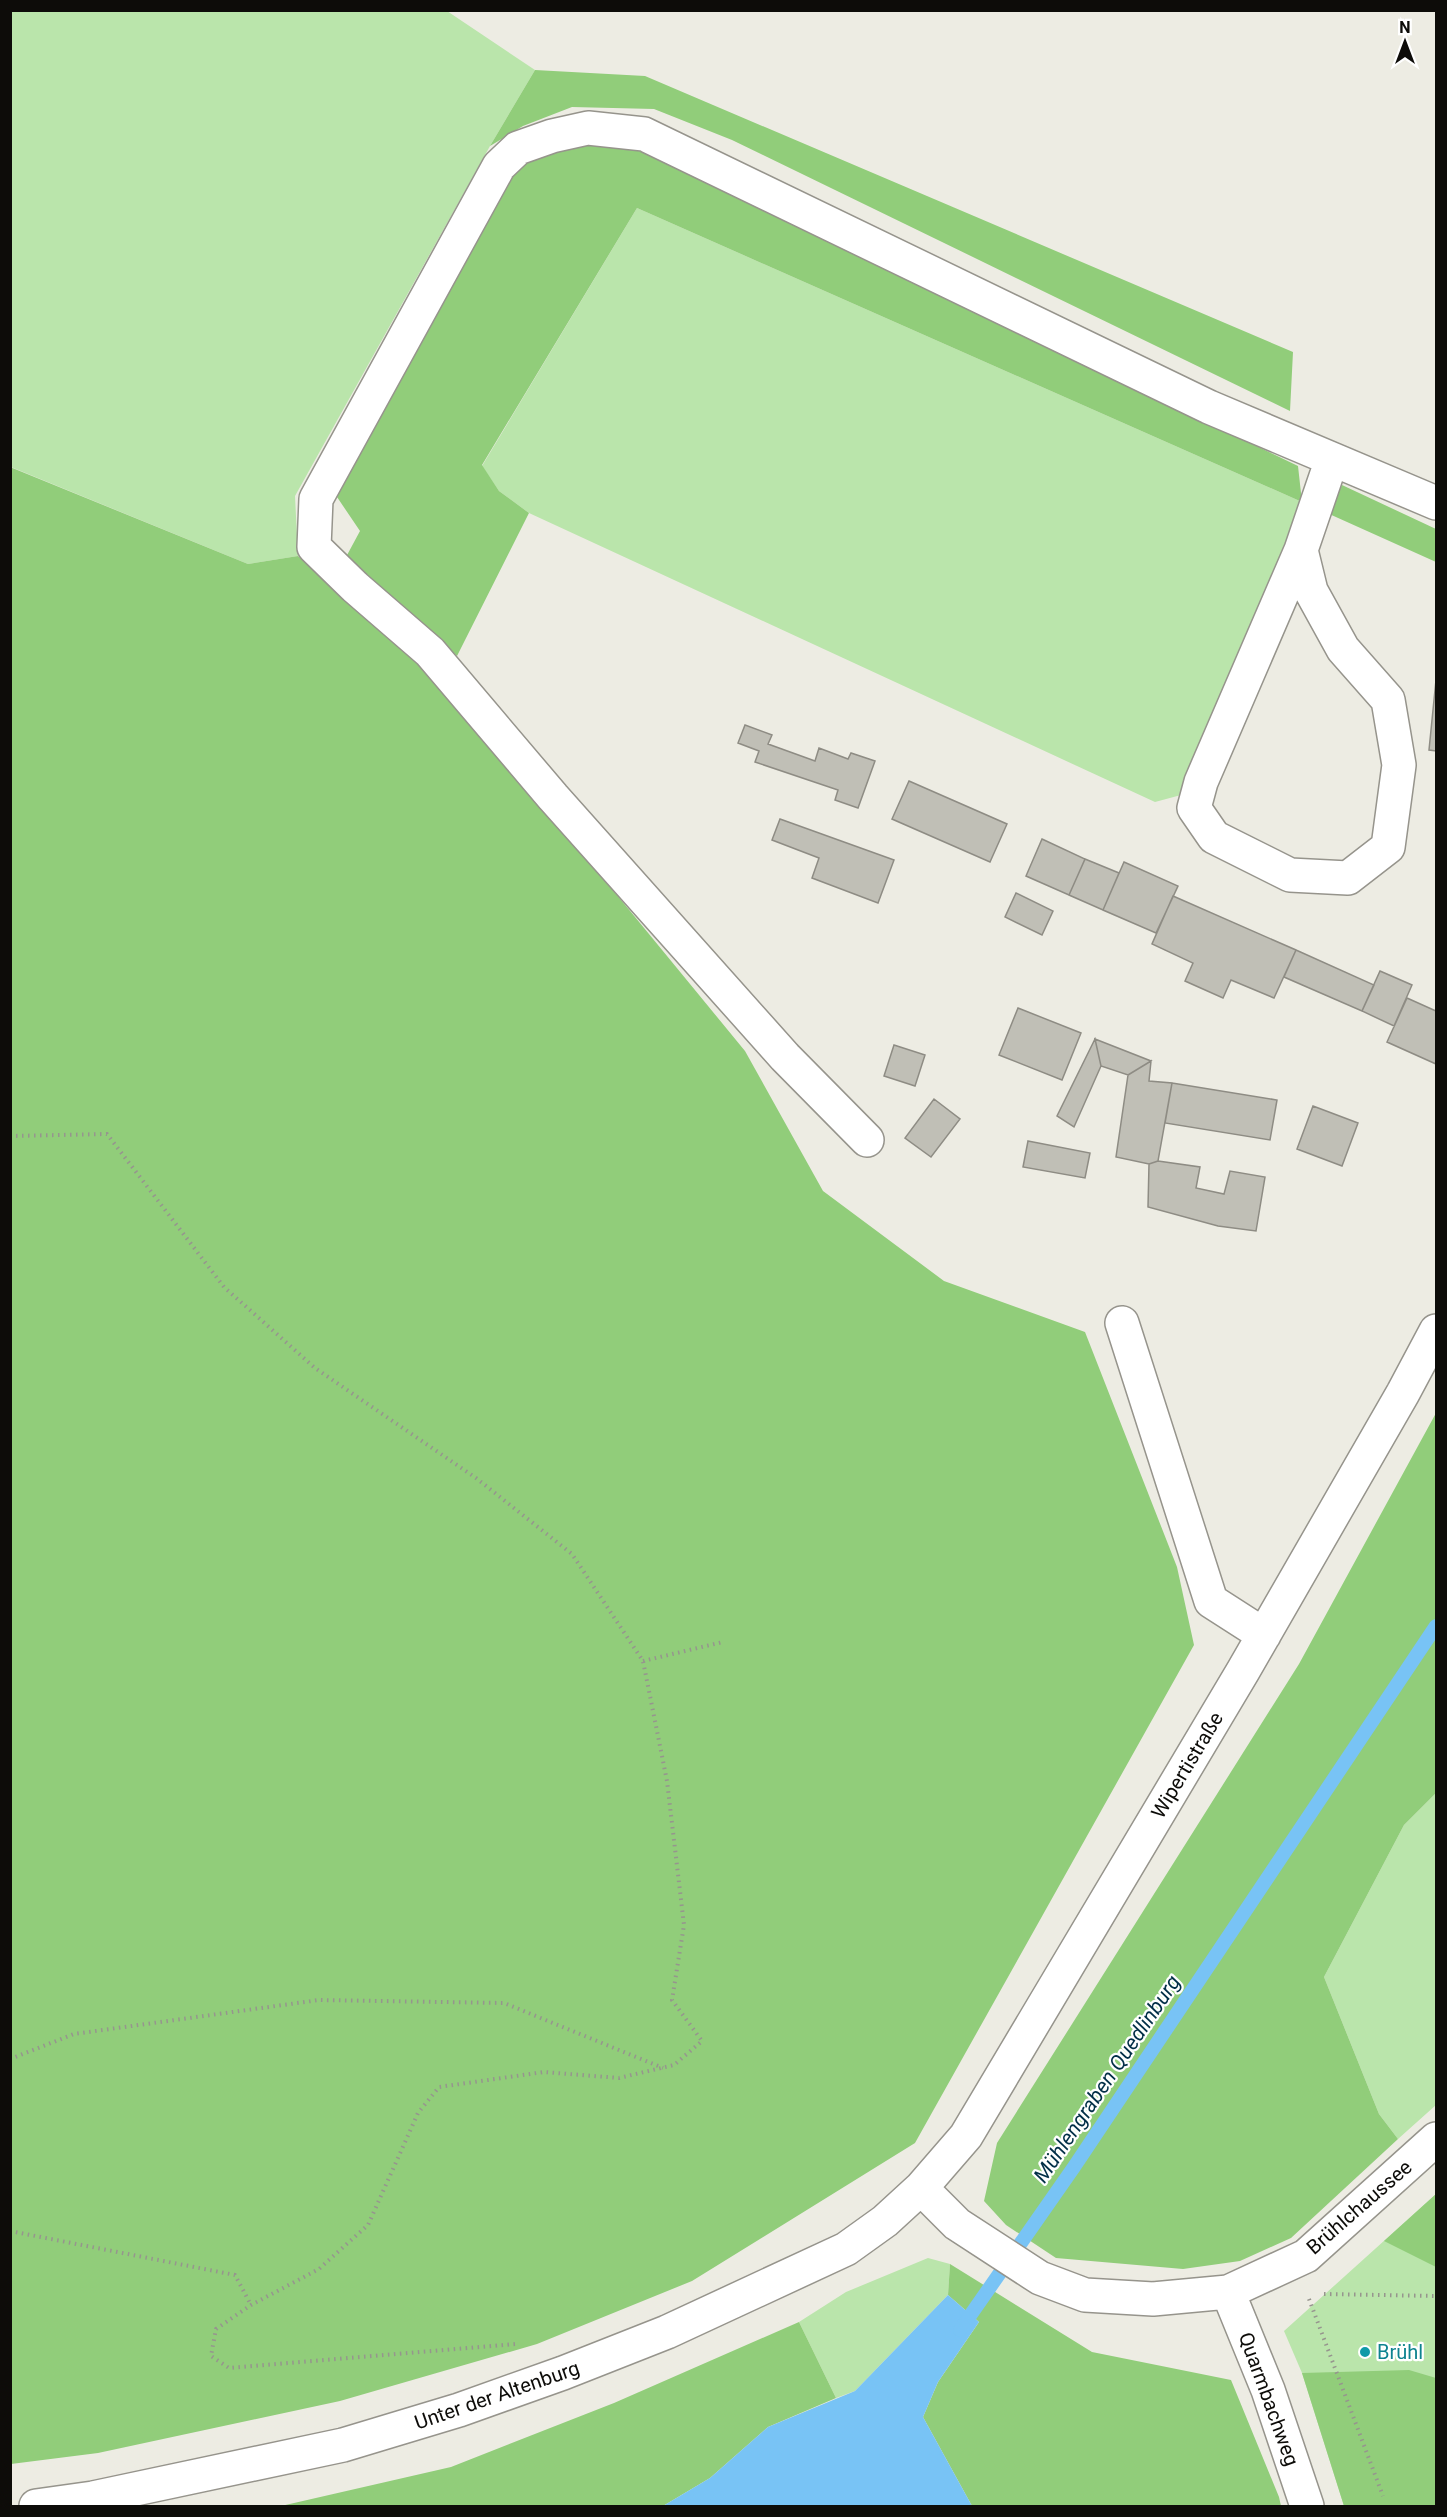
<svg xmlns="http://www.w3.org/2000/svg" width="1447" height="2517" font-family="Roboto,sans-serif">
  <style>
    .green { fill: #bae5ab }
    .forest { fill: #91cd7a }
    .water { fill: #78c3f5 }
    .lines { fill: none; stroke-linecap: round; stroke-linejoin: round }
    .stream { stroke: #78c3f5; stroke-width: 14 }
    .building { fill: #c0bfb6; stroke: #8e8c84; stroke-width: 1.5 }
    .minor-casing { stroke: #96948c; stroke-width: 36 }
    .path { stroke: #96958e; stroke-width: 4; stroke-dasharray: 1.5 4.5; stroke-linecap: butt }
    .minor { stroke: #fff; stroke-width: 33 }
    .culture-dot { fill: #0f9aa8; stroke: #fff; stroke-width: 2 }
    .labels { text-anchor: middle; stroke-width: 4.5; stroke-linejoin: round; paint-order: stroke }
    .street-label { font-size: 20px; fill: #0d0c09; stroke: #fff }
    .culture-label { font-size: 20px; fill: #0d838f; stroke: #fff; text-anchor: start }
    .water-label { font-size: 21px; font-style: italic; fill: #022f47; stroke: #fff }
  </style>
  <rect width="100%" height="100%" fill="#edece3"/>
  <path class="green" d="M10 11H447L535 70 490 146 295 496 298 556 248 564 11 467Z
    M637 208 1302 502 1181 795 1155 802 529 513 499 491 482 466Z
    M1436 1793V2105L1398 2139 1379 2114 1324 1977 1404 1825Z
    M1436 2194V2506H1344L1302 2373 1284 2331Z
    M928 2258 950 2264 948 2295 855 2391 836 2398 799 2322 846 2292Z"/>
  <path class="forest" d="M535 70 645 76 1293 352 1290 411 732 140 654 109 572 107 523 126 490 146Z
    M589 144 645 151 1298 466 1302 502 637 208 482 465 499 491 529 513 457 656 346 557 360 531 337 497 504 188 520 165 552 152Z
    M10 467 248 564 298 556 443 683 745 1051 823 1191 944 1281 1085 1332 1177 1567 1194 1645 915 2143 692 2281 537 2344 340 2401 98 2453 11 2464Z
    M1342 485 1436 529V562L1327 513Z
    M1436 1413V1793L1404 1825 1324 1977 1379 2114 1398 2139 1291 2238 1240 2261 1183 2269 1056 2258 1006 2225 984 2201 997 2143 1299 1664Z
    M1436 2194V2267L1384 2241Z
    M950 2264 1092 2352 1231 2380 1279 2497 1281 2506H972L923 2417 938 2382 979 2322 948 2295Z
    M799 2322 836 2398 768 2427 710 2478 663 2506H281L451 2467 614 2403Z
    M1409 2370 1436 2378V2506H1344L1302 2373Z"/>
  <path class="water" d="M948 2295 979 2322 938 2382 923 2417 972 2506H663L710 2478 768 2427 855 2391Z"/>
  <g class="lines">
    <path class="stream" d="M960 2330 1074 2167 1436 1626"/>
  </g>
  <path class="building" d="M1436 680V751L1429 750Z
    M745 725 772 735 768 744 815 761 819 748 848 759 851 753 875 761 858 808 835 800 838 790 755 762 759 751 738 743Z
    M909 781 1007 824 990 862 892 819Z
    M780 819 894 860 878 903 812 878 819 858 772 840Z
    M1042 839 1085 859 1069 895 1026 876Z
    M1085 859 1119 873 1103 910 1069 895Z
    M1124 862 1178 886 1156 933 1103 910Z
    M1016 893 1053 911 1042 935 1005 917Z
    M1173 896 1296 950 1274 998 1231 980 1223 998 1185 981 1193 963 1152 944Z
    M1296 950 1374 985 1362 1011 1284 977Z
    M1380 971 1412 985 1394 1026 1362 1011Z
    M1407 998 1436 1011V1064L1387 1042Z
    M1018 1008 1081 1033 1062 1080 999 1055Z
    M1095 1039 1101 1066 1074 1127 1057 1116Z
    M1095 1039 1151 1061 1128 1075 1101 1066Z
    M894 1045 925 1055 915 1086 884 1076Z
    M1151 1061 1149 1081 1172 1083 1158 1161 1149 1164 1116 1157 1128 1075Z
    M1172 1083 1277 1100 1270 1140 1165 1123Z
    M934 1099 960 1119 931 1157 905 1138Z
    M1313 1106 1358 1123 1342 1166 1297 1149Z
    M1028 1141 1090 1153 1085 1178 1023 1167Z
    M1158 1161 1200 1167 1196 1188 1224 1194 1230 1171 1265 1177 1256 1231 1218 1226 1148 1207 1149 1164Z"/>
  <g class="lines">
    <defs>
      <path id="minor" d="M1301 550 1201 782 1194 808 1214 837 1290 875 1348 878 1388 847 1399 765 1388 700 1343 649 1311 591 1301 550 1332 459
        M867 1140 785 1057 553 797 430 652 355 587 314 547 316 499 499 166 518 148 552 136 588 128 644 134 1209 407 1436 503
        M1122 1323 1211 1601 1264 1635
        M921 2188 957 2224 1040 2278 1085 2295 1153 2299 1228 2292 1306 2256 1436 2139
        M1228 2292 1268 2390 1307 2506
        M36 2506 93 2498 343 2445 459 2410 563 2373 667 2332 846 2249 885 2221 921 2188 966 2136 1243 1671 1403 1393 1436 1331"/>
    </defs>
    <use href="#minor" class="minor-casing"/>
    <path class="path" d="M10 1136 107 1134 224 1287 315 1368 476 1478 572 1554 643 1661 667 1781 684 1925 672 2000 702 2041 674 2065 619 2078 544 2072 439 2087 418 2113 368 2225 319 2269 251 2305 216 2329 211 2356 229 2368 516 2344
      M643 1661 723 1642
      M10 2059 74 2034 319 2000 504 2003 663 2068
      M10 2231 235 2275 251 2305
      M1324 2294 1436 2296
      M1309 2299 1383 2496"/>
    <use href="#minor" class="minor"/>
  </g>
  <circle class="culture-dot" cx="1365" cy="2352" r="6"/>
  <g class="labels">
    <g class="street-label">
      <text transform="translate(1187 1765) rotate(-59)" y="7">Wipertistraße</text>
      <text transform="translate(1359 2207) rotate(-41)" y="7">Brühlchaussee</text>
      <text transform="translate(497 2395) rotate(-19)" y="7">Unter der Altenburg</text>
      <text transform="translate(1269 2399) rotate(70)" y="7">Quarmbachweg</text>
    </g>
    <g class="culture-label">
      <text x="1377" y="2359">Brühl</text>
    </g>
    <g class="water-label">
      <text transform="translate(1107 2079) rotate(-56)" y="7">Mühlengraben Quedlinburg</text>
    </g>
  </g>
  <rect width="1447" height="2517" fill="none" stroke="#0d0c09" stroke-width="24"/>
  <g transform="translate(1405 42)" stroke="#ffffff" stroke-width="4.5" paint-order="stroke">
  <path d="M0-4.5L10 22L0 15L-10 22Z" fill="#0d0c09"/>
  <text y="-9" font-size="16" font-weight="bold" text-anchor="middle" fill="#0d0c09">N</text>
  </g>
</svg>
